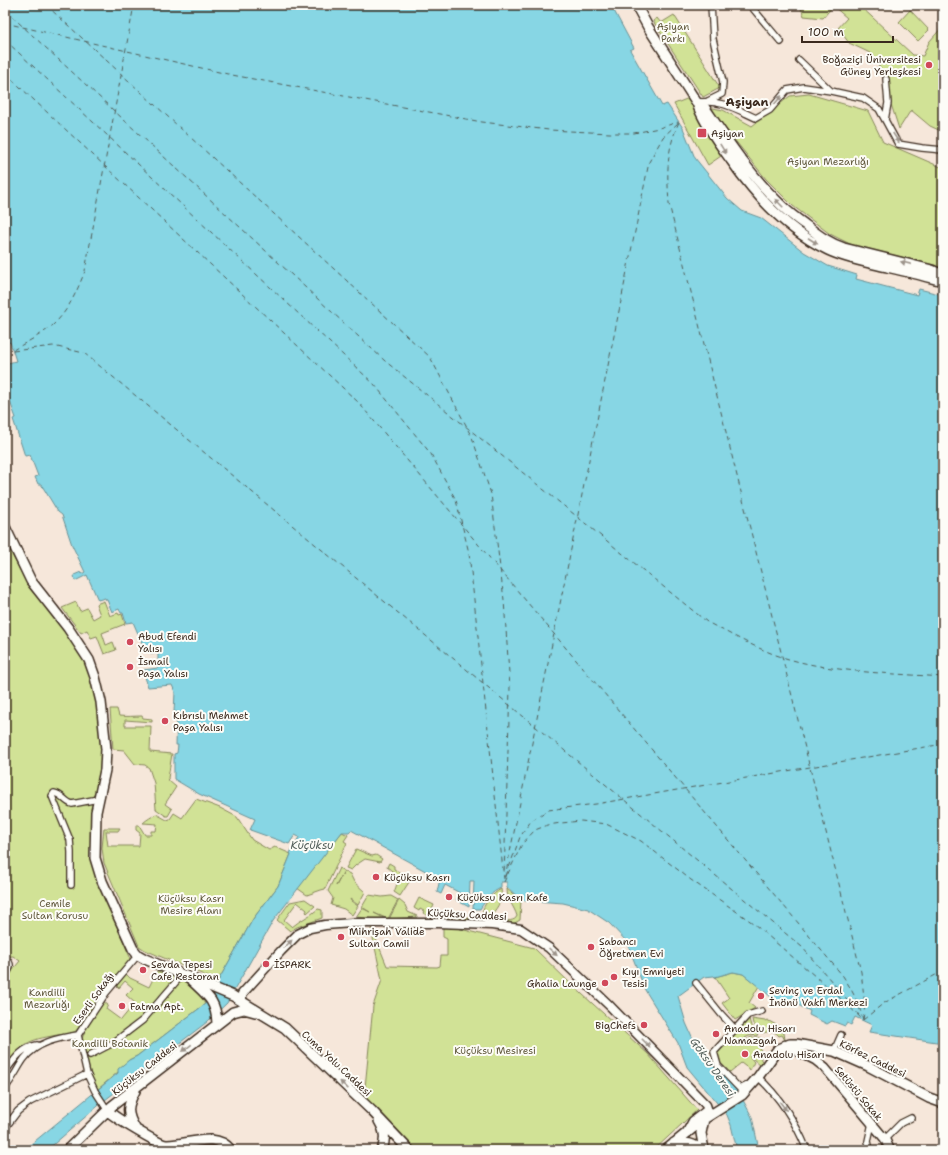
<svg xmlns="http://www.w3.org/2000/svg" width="948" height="1155" font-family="'Shantell Sans',sans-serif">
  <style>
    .green { fill: #d1e296; stroke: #86865a }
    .water { fill: #87d6e4; stroke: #699195 }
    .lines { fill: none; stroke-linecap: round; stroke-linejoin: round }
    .ferry { stroke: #525e59; stroke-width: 1; stroke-dasharray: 5 4; stroke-linecap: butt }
    .street-casing { stroke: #3b2a1e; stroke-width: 8 }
    .secondary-casing { stroke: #3b2a1e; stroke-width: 11 }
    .primary-casing { stroke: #3b2a1e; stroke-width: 12 }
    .street { stroke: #fdfcf7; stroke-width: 5.5 }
    .secondary { stroke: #fdfcf7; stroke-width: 8 }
    .primary { stroke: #fdfcf7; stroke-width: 9 }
    .oneway { fill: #9c938a }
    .poi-dot { fill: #d1495b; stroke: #fdfcf7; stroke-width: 1.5 }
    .labels { text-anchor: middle; stroke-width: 4; stroke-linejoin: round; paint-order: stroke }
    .park-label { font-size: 10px; fill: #60583c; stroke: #fdfcf7 }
    .poi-label { font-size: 10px; fill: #3b2a1e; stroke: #fdfcf7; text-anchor: start }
    .street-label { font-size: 10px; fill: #3b2a1e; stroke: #fdfcf7 }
    .water-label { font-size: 11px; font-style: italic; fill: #525e59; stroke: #fdfcf7 }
    .quarter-label { font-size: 12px; font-weight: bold; fill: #3b2a1e; stroke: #fdfcf7 }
  </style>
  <rect width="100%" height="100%" fill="#f6e7da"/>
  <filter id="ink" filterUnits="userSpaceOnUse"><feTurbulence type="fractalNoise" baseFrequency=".025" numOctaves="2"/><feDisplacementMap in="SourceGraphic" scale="8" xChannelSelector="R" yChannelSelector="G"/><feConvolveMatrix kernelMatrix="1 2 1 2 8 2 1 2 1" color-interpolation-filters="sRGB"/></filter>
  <g filter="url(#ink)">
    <path class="green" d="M802 5H859L913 55 923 56 929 42 943 26V132L930 126 911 110 899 129 888 95 883 72 870 53 849 43 838 28 847 18 833 6 823 18 804 16 801 8Z
      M910 10 929 30 918 41 899 22Z
      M674 15 720 88 703 97 653 21 657 18 661 23Z
      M809 94 868 111 883 142 943 168V270L933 265 852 245 830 234 793 206 766 179 708 107 723 110 752 126 790 96Z
      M689 98 694 110 724 154 708 165 674 104Z
      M5 537 13 557 30 589 57 619 88 665 97 704 101 748V768L92 811 91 830V859L94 869 110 910 130 957 129 962 106 988 76 1031C69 1035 60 1034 52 1036 23 1041 22 1046 5 1068V1044L8 1027 5 1017V979L20 961 13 956 5 957Z
      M104 601 110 616 118 613 119 615 122 614 125 624 102 633 106 645 113 642 116 650 104 654 97 636 91 638 87 630 81 633 62 608 76 602 80 611 87 608 93 619 100 615 96 604Z
      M110 709H117L119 716C127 717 134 716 142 716L143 718 152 719V722L125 720V726H151L150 752 172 754 168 778 169 781 176 787 165 804 172 809 168 816H166L156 809 154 783 149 768 145 765 135 764 124 750 113 749Z
      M196 799 220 808 237 817 252 840 269 850 275 847 291 854 278 886 253 919 218 981 145 950 139 946 104 863 102 848 104 828H120L118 831H106L108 846H139L140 833 136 830V825H139L145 835H151V831H156L157 824 143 823C147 819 152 817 156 814L167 820 170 819 174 813 182 818Z
      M342 832 348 835 344 841 347 843 325 889 321 890 307 895 297 888Z
      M356 849 372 856 376 855 382 859 380 862 365 859 356 865 351 870 346 868Z
      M389 863 394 866V869L411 879 400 896 394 892C400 878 398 875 387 867Z
      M339 868 344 871 336 886 344 871 350 874 354 882 365 892 358 905 350 899 351 901 358 906 352 915 344 909 331 905 333 898 328 891Z
      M501 889C503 899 498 907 492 914L493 921 453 917H441L442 916 449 913 463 917 489 918V920H492V914H482C483 904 492 894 501 889Z
      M507 889 521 900 520 920 513 924 502 922C506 920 515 922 517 916 514 906 507 900 507 889Z
      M369 895 382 897 391 896 398 900 388 919 374 913 388 920 356 917 362 908 370 912 362 907Z
      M419 898 434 905 429 916 423 913 424 911 420 909 419 911 414 908Z
      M305 899 315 906 307 913 306 912 307 910 297 902 284 920 292 927C300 920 310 916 318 909L322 910V918L297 927 290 931 277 920 290 902Z
      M399 900 405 905 408 912 417 916V917L389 919Z
      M449 926 534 948 571 984 648 1054 697 1110 654 1150H413L364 1098 373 1006 382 980 371 929H372L387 966 437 967 440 966 441 956H447V939L443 937V927Z
      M157 971C174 977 199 984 205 1004L137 1056 129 1060 118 1072 97 1090 92 1079 82 1042C82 1030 96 1012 103 1001L108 1005 106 1009 121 1020 135 1003 126 995 133 988 125 981 119 988 116 985 125 973 130 978 149 987Z
      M733 972 743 974 759 986 749 1003 755 1008 735 1020 722 1003 729 998 715 977Z
      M749 1019 751 1026 758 1031 757 1036 751 1035 745 1038 747 1040 751 1037 761 1038 760 1043 761 1060 765 1064 763 1068 750 1056V1057L754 1062 750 1070 741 1063 730 1072 721 1063 718 1053Z
      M752 1019 765 1021 767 1020 780 1027V1031L784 1033 785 1040 782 1035 779 1036C773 1029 769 1032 762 1033L761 1030 753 1024Z"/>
    <path class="water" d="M5 5H611L634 48 630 50 662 106 667 104 683 128 695 158 727 198 742 211 761 218 804 252 828 266 857 275 856 279 917 295 919 289 943 295V1043L869 1032 872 1025 855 1017 851 1025 847 1023 845 1026 832 1021 827 1024 809 1015 810 1011 790 1001 788 1003 779 1002 770 996 743 974 733 972 715 977 714 976 704 977 678 996 686 1023 694 1041 703 1053 736 1087 752 1117 759 1150H737L731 1125 727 1115 687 1067 678 1043 645 990 627 942 609 923 588 909 563 903 521 900 507 887V882H501V888C491 892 486 900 480 909H473L474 881H470L469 907 456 900 460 893 445 885 441 894 437 892 440 879 351 830 349 832H342L273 921 227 1003 207 1022 105 1100 47 1150H24L118 1073V1069L129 1060 137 1056 205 1004 253 919 278 886 291 854 290 853 299 837 295 835 289 844 250 830 255 819 199 794 174 779V754L177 753 178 745H176L177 712H174L175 692 172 685 148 687 143 670 158 668V653L152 654 151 648 146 649 145 645H143L133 622 126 623 123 613H121L119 609 112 612 107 600H106L105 598 98 600 87 575 75 581 74 575 81 572 82 574 85 572 72 545 62 515 58 512 41 484H38L35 477 38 476 30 455 25 456 13 419 16 418 5 388V360H7L8 363 16 361 10 342 5 344Z"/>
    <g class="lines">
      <path class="ferry" d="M46 5 430 357 467 427
        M5 10 385 361 707 622C730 634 752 646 776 655 828 673 889 673 943 677
        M5 23 232 75 482 122 549 130 610 133H634L659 128 678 122
        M5 40 374 384 431 454 456 500 469 553 504 879
        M5 73 358 402 843 976C852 990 859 1003 863 1020
        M679 122C666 151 667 172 669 204L861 972 865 1005 863 1020 837 995 753 923 691 880 641 841 606 824 581 821 561 823 548 825 535 830 522 844 504 882 649 162 663 137Z
        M13 350C25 343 43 334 53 325 69 310 77 291 85 271L134 5
        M13 351 53 346 84 353 802 947 833 983 859 1015
        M468 430 472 437 491 494 504 600 510 688 504 877
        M506 876 520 837 531 821 548 810 596 804 943 744
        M863 1020 884 1003 943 971"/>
      <defs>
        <path id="street" d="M750 5 781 42
          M799 60 830 90
          M708 101 722 94 723 82 713 39 711 5
          M699 102C722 100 736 109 756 118L770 110 787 90 804 87 831 91 863 98 879 109 898 144 922 148 943 150
          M885 120 888 103 886 79
          M71 885V852L70 840 52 796 54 793C62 794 65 802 72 804L98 799
          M5 960 9 962C12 967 9 971 5 975
          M696 983 721 1014 735 1029
          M5 1027V1033
          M78 1035 87 1074 95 1091 108 1111
          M834 1051 841 1035
          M90 1055 113 1043 143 1020 182 975
          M5 1072C14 1060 21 1048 37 1045
          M758 1077C780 1097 796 1123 807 1150
          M750 1084 740 1089 718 1066 714 1052 748 1015 762 1011
          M5 1088C13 1079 17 1069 24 1059 37 1042 58 1038 78 1035L106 993 138 955
          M5 1128 18 1111 30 1102 87 1074
          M885 1139 901 1123 911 1118
          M870 1150 868 1141 872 1123
          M940 1150 943 1141"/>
        <path id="secondary" d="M242 1001V994L281 951 298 934 310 928 325 925 352 923H438L492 925 521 929 549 948 610 1006 706 1105 707 1108 706 1111 693 1121 687 1132
          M785 1045 815 1060 825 1068 885 1139 890 1150"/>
        <path id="primary" d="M636 5 648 27 697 103C702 120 720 145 731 160 756 196 788 231 828 250 847 259 867 262 887 267 906 271 924 276 943 281
          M697 103 701 104 705 108C729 143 752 178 783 207 789 213 797 219 804 224 817 234 828 243 844 248L932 270 943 275
          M5 527 31 581 68 628 89 660 95 677 101 702 106 749 105 770 96 812 95 858 102 881 133 949 138 955 145 959 233 996 285 1028 372 1111 409 1150
          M192 981C208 996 216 1001 217 1023
          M108 1111C114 1117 158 1144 166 1145 187 1146 215 1130 231 1150
          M379 1121C385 1131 386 1139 382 1150
          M135 1128C126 1113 127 1106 135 1091
          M674 1143C684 1143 693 1142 700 1150
          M67 1150 112 1106 233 1012 244 1009 255 1012
          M666 1150 704 1119 742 1095 758 1077 778 1049 790 1044H796L834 1051 868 1066 929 1098 943 1103
          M704 1150 701 1133 704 1119"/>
      </defs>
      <use href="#street" class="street-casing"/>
      <use href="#secondary" class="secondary-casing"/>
      <use href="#primary" class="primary-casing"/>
      <use href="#street" class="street"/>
      <use href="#secondary" class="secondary"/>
      <use href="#primary" class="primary"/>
    </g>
    <defs><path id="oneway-solid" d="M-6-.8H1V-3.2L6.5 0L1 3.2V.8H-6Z"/></defs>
    <g class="oneway">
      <use href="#oneway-solid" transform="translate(778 100) rotate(-50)"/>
      <use href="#oneway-solid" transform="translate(896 138) rotate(57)"/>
      <use href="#oneway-solid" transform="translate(723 149) rotate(58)"/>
      <use href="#oneway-solid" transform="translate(779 203) rotate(-135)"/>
      <use href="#oneway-solid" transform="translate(813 241) rotate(33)"/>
      <use href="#oneway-solid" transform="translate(906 263) rotate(-167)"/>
      <use href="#oneway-solid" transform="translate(288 944) rotate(-45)"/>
      <use href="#oneway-solid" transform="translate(553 952) rotate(42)"/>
      <use href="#oneway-solid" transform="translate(646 1043) rotate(46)"/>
      <use href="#oneway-solid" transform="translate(187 1048) rotate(142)"/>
      <use href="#oneway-solid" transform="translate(344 1085) rotate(-137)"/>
      <use href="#oneway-solid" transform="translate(783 1106) rotate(53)"/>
    </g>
  </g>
  <g class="poi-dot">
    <circle cx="929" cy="65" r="4"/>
    <rect x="697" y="128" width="10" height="10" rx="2"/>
    <circle cx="130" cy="642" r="4"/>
    <circle cx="130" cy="667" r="4"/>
    <circle cx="165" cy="721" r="4"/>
    <circle cx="376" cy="877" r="4"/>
    <circle cx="449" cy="897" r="4"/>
    <circle cx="341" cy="937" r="4"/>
    <circle cx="591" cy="947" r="4"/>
    <circle cx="266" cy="964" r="4"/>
    <circle cx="143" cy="970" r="4"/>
    <circle cx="614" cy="977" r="4"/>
    <circle cx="605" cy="983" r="4"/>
    <circle cx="761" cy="996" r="4"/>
    <circle cx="122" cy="1006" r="4"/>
    <circle cx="644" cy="1025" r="4"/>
    <circle cx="716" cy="1034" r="4"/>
    <circle cx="745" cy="1054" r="4"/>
  </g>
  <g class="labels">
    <g class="park-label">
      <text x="673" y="30">Aşiyan<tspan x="673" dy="12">Parkı</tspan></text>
      <text x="828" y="165">Aşiyan Mezarlığı</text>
      <text x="191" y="902">Küçüksu Kasrı<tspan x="191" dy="12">Mesire Alanı</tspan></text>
      <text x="55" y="907">Cemile<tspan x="55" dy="12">Sultan Korusu</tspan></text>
      <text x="47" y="996">Kandilli<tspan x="47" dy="12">Mezarlığı</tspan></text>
      <text x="110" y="1047">Kandilli Botanik</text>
      <text x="495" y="1054">Küçüksu Mesiresi</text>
    </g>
    <g class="poi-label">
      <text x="921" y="63" text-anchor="end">Boğaziçi Üniversitesi<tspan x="921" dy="12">Güney Yerleşkesi</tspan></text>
      <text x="711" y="137">Aşiyan</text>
      <text x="138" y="640">Abud Efendi<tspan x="138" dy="12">Yalısı</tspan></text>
      <text x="138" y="665">İsmail<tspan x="138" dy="12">Paşa Yalısı</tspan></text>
      <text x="173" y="719">Kıbrıslı Mehmet<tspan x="173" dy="12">Paşa Yalısı</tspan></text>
      <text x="384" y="881">Küçüksu Kasrı</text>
      <text x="457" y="901">Küçüksu Kasrı Kafe</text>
      <text x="349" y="935">Mihrişah Valide<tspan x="349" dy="12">Sultan Camii</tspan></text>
      <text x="599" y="945">Sabancı<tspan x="599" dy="12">Öğretmen Evi</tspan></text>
      <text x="151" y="968">Sevda Tepesi<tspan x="151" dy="12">Cafe Restoran</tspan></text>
      <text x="274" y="968">İSPARK</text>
      <text x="622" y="975">Kıyı Emniyeti<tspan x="622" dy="12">Tesisi</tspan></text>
      <text x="597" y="987" text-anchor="end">Ghalia Launge</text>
      <text x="769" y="994">Sevinç ve Erdal<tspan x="769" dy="12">İnönü Vakfı Merkezi</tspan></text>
      <text x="130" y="1010">Fatma Apt.</text>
      <text x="636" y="1029" text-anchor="end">BigChefs</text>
      <text x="724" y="1032">Anadolu Hisarı<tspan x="724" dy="12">Namazgah</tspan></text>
      <text x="753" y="1058">Anadolu Hisarı</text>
    </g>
    <g class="street-label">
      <text transform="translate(467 914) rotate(3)" y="4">Küçüksu Caddesi</text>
      <text transform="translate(93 998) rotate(-54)" y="4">Eserli Sokağı</text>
      <text transform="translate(873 1058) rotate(26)" y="4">Körfez Caddesi</text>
      <text transform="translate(337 1063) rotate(43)" y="4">Cuma Yolu Caddesi</text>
      <text transform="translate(144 1068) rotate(-38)" y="4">Küçüksu Caddesi</text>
      <text transform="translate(859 1093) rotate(50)" y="4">Setüstü Sokak</text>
    </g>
    <g class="water-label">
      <text x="312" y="849">Küçüksu</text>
      <text transform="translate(713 1067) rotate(55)" y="4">Göksu Deresi</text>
    </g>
    <g class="quarter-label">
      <text x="747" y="106">Aşiyan</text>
    </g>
  </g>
  <rect width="948" height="1155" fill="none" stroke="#fdfcf7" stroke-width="20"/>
  <rect x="10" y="10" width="928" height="1135" fill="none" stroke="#3b2a1e" stroke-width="1.5" filter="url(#ink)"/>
  <path d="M802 36v6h91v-6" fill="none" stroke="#3b2a1e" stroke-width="2"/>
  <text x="808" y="36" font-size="12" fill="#3b2a1e" stroke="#fdfcf7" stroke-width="3" paint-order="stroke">100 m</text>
</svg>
